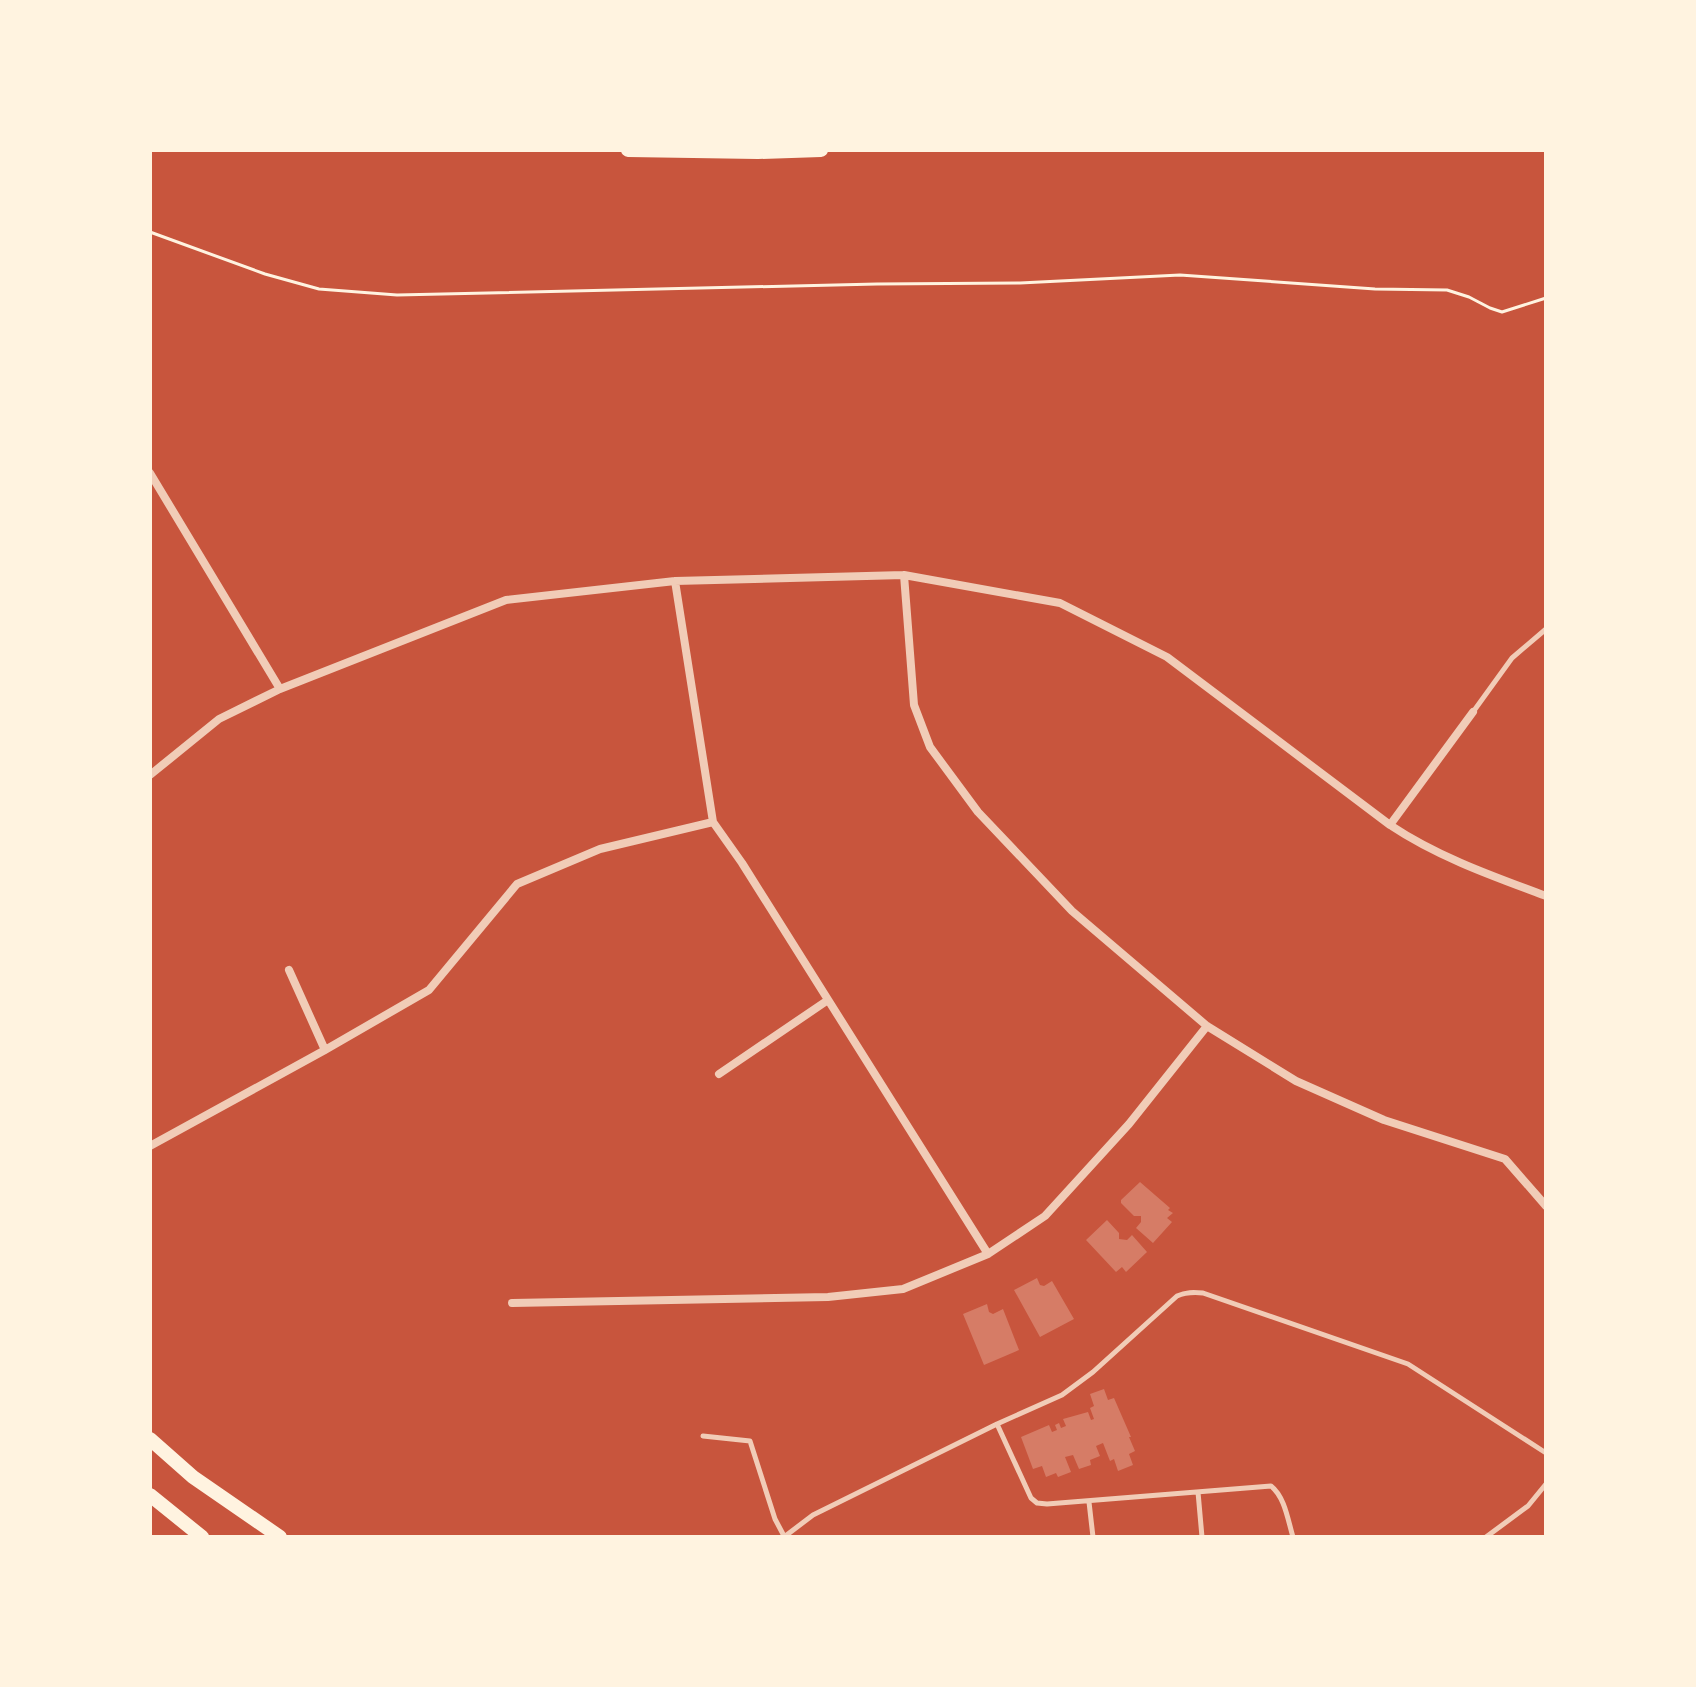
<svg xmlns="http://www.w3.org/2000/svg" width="1696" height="1687" font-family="Cabin,sans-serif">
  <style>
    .building { fill: #d67c66 }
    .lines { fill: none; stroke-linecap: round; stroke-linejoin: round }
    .path { stroke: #fff3e0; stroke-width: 3 }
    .service { stroke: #f1ccb7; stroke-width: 5 }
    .minor { stroke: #f1ccb7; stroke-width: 8 }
    .primary { stroke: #fff3e0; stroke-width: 14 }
  </style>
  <rect width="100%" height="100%" fill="#c8553d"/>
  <path class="building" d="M1140 1182 1170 1208 1168 1210 1173 1213 1167 1218 1172 1222 1153 1243 1136 1228 1141 1222V1216H1134L1121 1203V1200Z
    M1107 1220 1119 1233V1239L1127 1240 1132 1235 1147 1252 1126 1272 1122 1267 1116 1272 1086 1240Z
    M1037 1278 1040 1285 1044 1286 1052 1281 1074 1319 1040 1337 1014 1290Z
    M987 1304 989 1312 993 1314 1003 1309 1019 1350 984 1365 963 1314Z
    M1104 1389 1108 1400 1114 1398 1131 1437H1129L1135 1451 1129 1454 1133 1465 1118 1471 1114 1459 1110 1461 1103 1443 1096 1446 1100 1456 1090 1460 1091 1465 1079 1469 1073 1455 1065 1457 1071 1472 1058 1477 1056 1473 1046 1477 1042 1466 1033 1469 1021 1437 1049 1425 1052 1432 1057 1430 1055 1425 1059 1423 1061 1428 1066 1426 1063 1419 1088 1412 1091 1420 1094 1419 1090 1408 1094 1406 1090 1394Z"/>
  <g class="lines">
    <path class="path" d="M150 232 265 274 319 289 397 295 877 284 1020 283 1180 275 1375 289 1447 290 1469 297 1490 308 1502 312 1546 298"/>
    <path class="service" d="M1473 712 1512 658 1546 629
      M703 1436 750 1441 775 1519 784 1536
      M1198 1492 1202 1537
      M1089 1502 1093 1537
      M784 1537 813 1515 997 1424
      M1293 1537C1288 1521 1285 1497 1271 1486L1047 1504 1037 1503 1031 1498 997 1424 1062 1395 1093 1372 1177 1296C1186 1292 1193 1292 1203 1293L1408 1364 1546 1453
      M1486 1537 1528 1506 1546 1484"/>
    <path class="minor" d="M150 473 280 689
      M904 575 914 705 930 747 978 812 1072 911 1207 1026 1296 1081 1384 1120 1505 1159 1546 1206
      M675 581 713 822 742 863 988 1254
      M150 775 219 719 280 689 506 600 675 581 904 575 1060 603 1167 657 1390 825C1438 857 1492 876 1546 896
      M1390 825 1473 712
      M289 970 325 1050
      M719 1074 828 1000
      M150 1146 325 1050 429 990 517 884 600 849 713 822
      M512 1303 828 1297 903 1289 988 1254 1045 1216 1129 1124 1207 1026"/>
    <path class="primary" d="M628 150 758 152 821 150
      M150 1439 193 1477 280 1537
      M150 1495 202 1537"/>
  </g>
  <rect width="1696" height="1687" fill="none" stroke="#fff3e0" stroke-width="304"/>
</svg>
